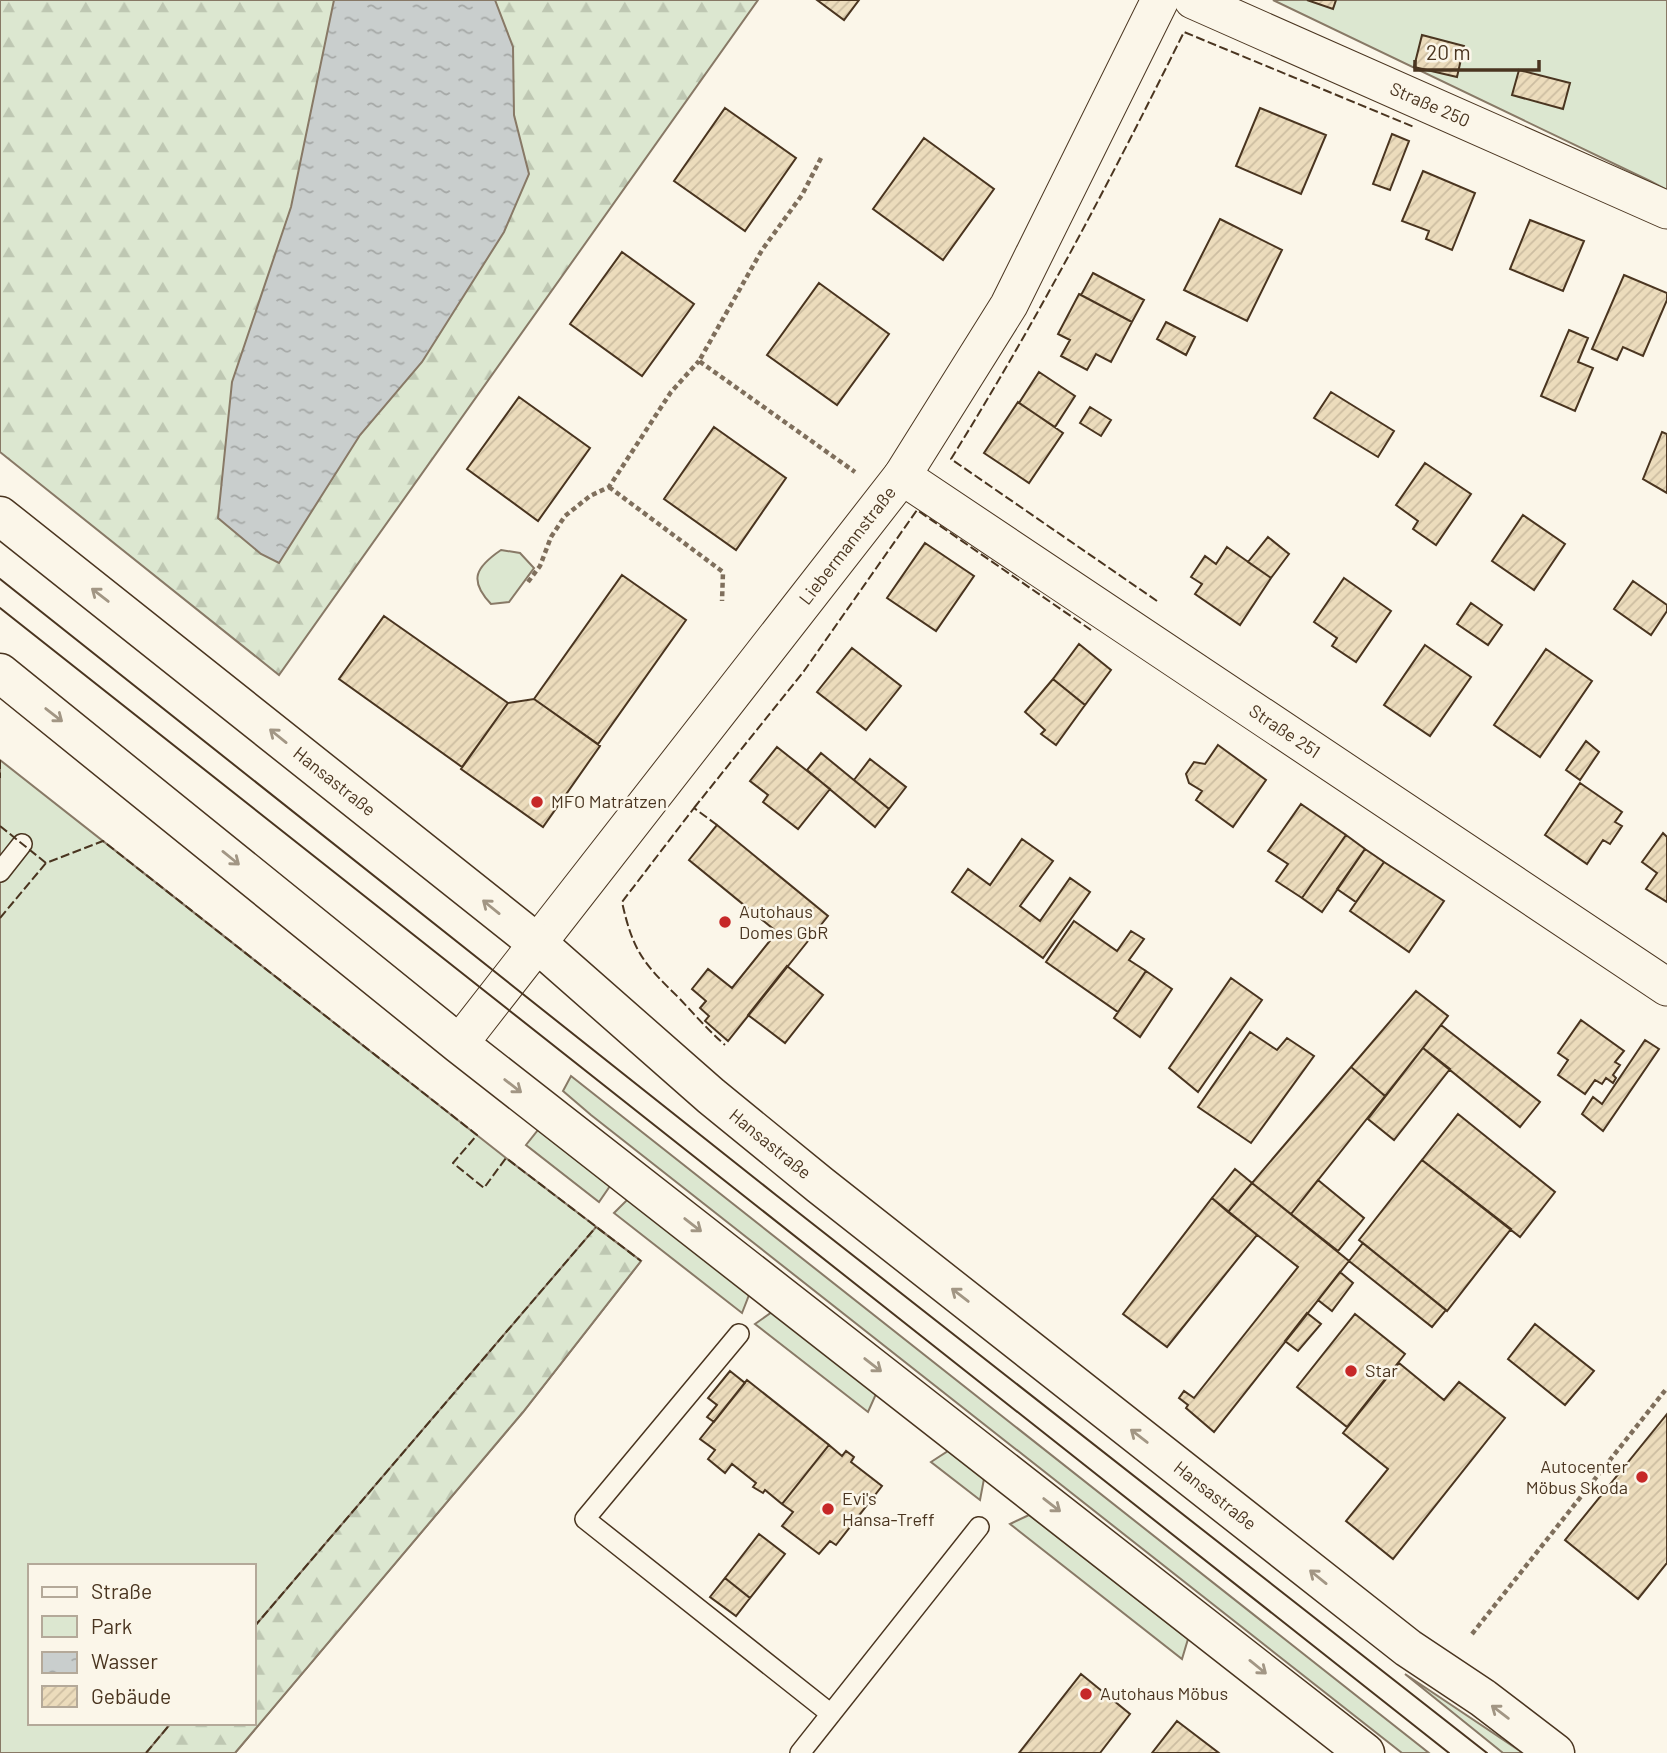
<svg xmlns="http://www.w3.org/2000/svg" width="1667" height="1753" font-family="Barlow,sans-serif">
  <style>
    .green { fill: #dce7d0; stroke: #887966; stroke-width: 2; fill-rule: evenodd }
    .forest { fill: url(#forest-firs); stroke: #887966; stroke-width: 2 }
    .water { fill: url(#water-ripples); stroke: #887966; stroke-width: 2 }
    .building { fill: url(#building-hatch); stroke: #4a3520; stroke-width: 2 }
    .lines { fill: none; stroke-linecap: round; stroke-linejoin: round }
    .lane-casing { stroke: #4a3520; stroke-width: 22 }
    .street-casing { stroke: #4a3520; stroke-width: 39 }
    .secondary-casing { stroke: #4a3520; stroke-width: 41 }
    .path { stroke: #7f6f5c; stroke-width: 4.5; stroke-dasharray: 5 3.5; stroke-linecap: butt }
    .lane { stroke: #fbf6e9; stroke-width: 19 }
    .street { stroke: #fbf6e9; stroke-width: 37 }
    .secondary { stroke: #fbf6e9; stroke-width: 38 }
    .tram { stroke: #4a3520; stroke-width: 2 }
    .fence { stroke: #4a3520; stroke-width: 2; stroke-dasharray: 9 3.5; stroke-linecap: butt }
    .oneway { stroke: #a29684 }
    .poi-dot { fill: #c62828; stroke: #fbf6e9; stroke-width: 2.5 }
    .labels { text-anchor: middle; stroke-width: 5; stroke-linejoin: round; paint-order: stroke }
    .street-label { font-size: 18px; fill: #4a3520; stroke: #fbf6e9 }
    .poi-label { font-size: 18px; fill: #4a3520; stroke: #fbf6e9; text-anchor: start }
  </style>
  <defs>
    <pattern id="forest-firs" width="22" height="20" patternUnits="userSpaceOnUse" patternTransform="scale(1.75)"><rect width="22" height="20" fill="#dce7d0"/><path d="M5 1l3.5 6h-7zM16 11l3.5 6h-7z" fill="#bec7b2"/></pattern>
    <pattern id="water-ripples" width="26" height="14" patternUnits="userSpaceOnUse" patternTransform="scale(1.75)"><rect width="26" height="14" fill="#c9cecd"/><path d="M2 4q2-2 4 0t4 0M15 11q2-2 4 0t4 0" fill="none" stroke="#a5a8a6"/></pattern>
    <pattern id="building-hatch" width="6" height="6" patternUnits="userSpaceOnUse" patternTransform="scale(1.75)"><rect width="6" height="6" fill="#ecdcbc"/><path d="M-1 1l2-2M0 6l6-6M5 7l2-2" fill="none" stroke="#ccbda1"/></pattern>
  </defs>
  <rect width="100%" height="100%" fill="#fbf6e9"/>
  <path class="green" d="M1273 0H1667V190L1650 181Z
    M501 550 520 553 534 568 509 602 491 604C468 580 476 567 501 550Z
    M0 760 506 1158 641 1261 523 1412 235 1753H0ZM30 1566H254V1723H30Z
    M571 1076 1429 1753H1402L591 1115 563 1091Z
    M538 1130 610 1186 599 1202 526 1145Z
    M628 1199 749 1295 742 1313 614 1213Z
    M772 1312 876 1394 868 1412 755 1324Z
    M948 1451 984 1479 980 1500 931 1462Z
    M1029 1515 1188 1639 1182 1659 1010 1524Z
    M1405 1674 1523 1753H1503Z"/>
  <path class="forest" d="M0 0H758L279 675 0 452Z
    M596 1227 641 1261 523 1412 235 1753H146L171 1723H254V1627Z"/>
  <path class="water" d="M334 0H495L513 47 514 115 529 174 504 232 422 362 360 435 279 563 261 554 218 518 232 382 291 207Z"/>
  <path class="building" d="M817 0H859L844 20Z
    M1307 0H1336L1333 9Z
    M1422 35 1464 46 1457 77 1414 67Z
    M1519 70 1570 83 1563 109 1512 95Z
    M725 108 796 158 745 231 674 181Z
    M1260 108 1326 135 1301 194 1236 166Z
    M1392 134 1409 141 1390 190 1373 184Z
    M924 138 994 189 943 260 873 209Z
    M1423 171 1475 193 1452 250 1426 239 1429 231 1402 221Z
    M1220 219 1282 250 1247 321 1184 290Z
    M1530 220 1584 241 1563 291 1510 269Z
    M622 252 694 304 642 376 570 324Z
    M1093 273 1144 300 1132 322 1081 295Z
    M1624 275 1667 293V300L1643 356 1623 347 1617 360 1592 349Z
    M819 283 889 334 837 405 767 355Z
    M1079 294 1132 322 1111 362 1096 354 1087 370 1061 356 1070 340 1058 334Z
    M1166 322 1195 337 1186 355 1157 339Z
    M1569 330 1588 338 1578 362 1593 368 1575 411 1541 396Z
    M1039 372 1075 396 1055 427 1019 403Z
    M1331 392 1394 431 1378 457 1314 418Z
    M519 397 590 448 538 521 467 469Z
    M1018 402 1063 433 1029 483 984 453Z
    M1090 407 1111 420 1101 436 1080 423Z
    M714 427 786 478 736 550 664 499Z
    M1662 432 1667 434V493L1643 479Z
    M1425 463 1471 494 1436 545 1413 529 1418 521 1396 505Z
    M1523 515 1565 544 1534 590 1492 561Z
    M1268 537 1289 554 1271 578 1248 562Z
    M925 543 974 576 936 631 887 598Z
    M1227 547 1271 578 1240 625 1195 594 1202 584 1191 577 1205 556 1216 564Z
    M622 575 686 620 598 744 534 699Z
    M1344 578 1391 611 1356 662 1332 646 1337 638 1314 622Z
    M1633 581 1667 605V611L1651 635 1614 609Z
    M1471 603 1502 625 1488 645 1457 624Z
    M384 616 508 703 462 767 339 679Z
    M1079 644 1111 670 1085 705 1053 679Z
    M1425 645 1471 677 1430 736 1384 705Z
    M852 648 901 686 866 730 817 692Z
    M1546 649 1592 681 1540 757 1494 725Z
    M1053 679 1085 705 1056 745 1041 734 1045 730 1025 712Z
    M534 699 600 746 543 827 461 769 508 703Z
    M1586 741 1599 752 1580 780 1566 770Z
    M1218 745 1266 780 1233 827 1196 800 1202 791 1189 783 1186 774 1194 762 1205 764Z
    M777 747 830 789 798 829 763 802 768 795 750 781Z
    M821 753 889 809 875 827 807 770Z
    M870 759 906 787 889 809 854 780Z
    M1580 783 1622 812 1615 822 1622 826 1610 844 1603 840 1587 864 1545 835Z
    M1301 804 1346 835 1302 898 1276 881 1288 864 1268 851Z
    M717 825 828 916 728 1041 705 1021 709 1016 700 1008 706 1001 692 989 708 969 732 988 777 932 689 860Z
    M1663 833 1667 837V902L1646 889 1657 873 1642 862Z
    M1346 835 1365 849 1322 912 1302 898Z
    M1022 839 1053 861 1020 906 1040 921 1070 878 1090 892 1043 958 952 892 968 869 990 885Z
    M1365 849 1384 862 1356 902 1337 889Z
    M1384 862 1444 901 1409 952 1350 911Z
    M1074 921 1117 951 1131 931 1144 939 1129 960 1146 971 1118 1012 1046 962Z
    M787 966 823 995 785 1043 748 1015Z
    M1146 971 1172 989 1140 1037 1114 1018Z
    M1231 978 1262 1000 1198 1092 1169 1068Z
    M1416 991 1448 1016 1385 1096 1351 1067Z
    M1581 1020 1624 1051 1615 1062 1620 1065 1613 1075 1616 1078 1613 1083 1606 1078 1602 1084 1595 1080 1585 1094 1558 1075 1568 1060 1558 1053Z
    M1441 1025 1540 1102 1520 1127 1423 1048Z
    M1250 1032 1277 1050 1287 1038 1314 1056 1251 1143 1198 1107Z
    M1645 1040 1659 1049 1603 1131 1582 1114 1593 1097 1602 1104Z
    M1423 1048 1450 1069 1394 1140 1368 1119Z
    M1351 1067 1385 1096 1291 1214 1252 1183Z
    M1458 1114 1555 1192 1520 1237 1422 1160Z
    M1422 1160 1511 1229 1447 1311 1359 1240Z
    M1235 1169 1252 1183 1228 1212 1212 1198Z
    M1318 1180 1364 1218 1338 1251 1291 1214Z
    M1252 1183 1349 1261 1214 1432 1186 1408 1188 1405 1179 1398 1184 1391 1194 1398 1298 1267 1228 1212Z
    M1212 1198 1257 1235 1167 1347 1123 1314Z
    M1363 1243 1446 1310 1432 1327 1349 1261Z
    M1340 1272 1353 1283 1332 1311 1318 1300Z
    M1307 1313 1321 1324 1298 1351 1285 1341Z
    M1355 1314 1405 1354 1347 1427 1297 1387Z
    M1535 1324 1594 1371 1565 1405 1508 1359Z
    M1399 1363 1444 1400 1459 1382 1505 1418 1393 1559 1346 1521 1388 1469 1343 1433Z
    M730 1371 745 1383 714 1422 707 1417 717 1405 708 1398Z
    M747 1380 829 1445 782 1504 765 1490 763 1493 753 1487 756 1483 732 1464 725 1473 708 1459 715 1450 700 1439Z
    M1667 1414V1563L1638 1599 1565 1540Z
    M829 1445 842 1456 846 1451 854 1457 851 1462 882 1486 836 1545 830 1541 819 1554 782 1526 793 1512 782 1504Z
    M759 1534 785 1554 750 1598 725 1578Z
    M725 1578 750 1598 736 1616 710 1597Z
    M1081 1674 1130 1714 1100 1753H1019Z
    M1177 1721 1219 1753H1152Z"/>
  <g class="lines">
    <defs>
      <path id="lane" d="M0 872 22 844
        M739 1334 585 1519 831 1714
        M800 1753 979 1527"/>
      <g id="street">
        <path id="s1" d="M1193 0 1667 210"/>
        <path id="s2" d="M902 476 1667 987"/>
        <path id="s3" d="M459 1044 902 476 1009 305 1160 0"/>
      </g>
      <g id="secondary">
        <path id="s4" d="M0 516 537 943 711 1096 820 1185 1408 1648 1483 1698 1555 1753"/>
        <path d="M0 673 459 1044 1365 1753"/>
      </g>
    </defs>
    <use href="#lane" class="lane-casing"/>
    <use href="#street" class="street-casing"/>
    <use href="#secondary" class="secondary-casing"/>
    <path class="path" d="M821 158 802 195 762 250 699 361 855 472
      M609 487 723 572 722 601
      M528 582 540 566 551 537 565 516 590 496 609 487 671 392 699 361
      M1472 1634 1667 1388"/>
    <use href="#lane" class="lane"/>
    <use href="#street" class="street"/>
    <use href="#secondary" class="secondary"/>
    <path class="tram" d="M0 579 776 1195 1487 1753
      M0 608 1449 1753"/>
    <path class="fence" d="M1157 601 951 459C1038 319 1111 179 1184 32L1414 127
      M0 760V778
      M694 808 804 671 917 510 1091 630
      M717 825 694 808 622 902C633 952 644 964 679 998 694 1014 708 1030 725 1045
      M0 826 46 863 103 841 477 1135 453 1163 484 1188 506 1158 641 1261
      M0 918 46 863
      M254 1627 596 1227
      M146 1753 171 1723"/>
  </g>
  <defs><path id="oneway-shaft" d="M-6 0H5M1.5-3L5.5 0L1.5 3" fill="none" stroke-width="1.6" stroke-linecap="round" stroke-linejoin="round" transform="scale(1.75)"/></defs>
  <g class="oneway">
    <use href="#oneway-shaft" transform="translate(100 595) rotate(-142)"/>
    <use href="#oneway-shaft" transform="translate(54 715) rotate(38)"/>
    <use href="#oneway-shaft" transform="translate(278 736) rotate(-141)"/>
    <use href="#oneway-shaft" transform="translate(231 858) rotate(39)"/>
    <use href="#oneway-shaft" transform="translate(491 907) rotate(-141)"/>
    <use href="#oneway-shaft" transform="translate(513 1086) rotate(38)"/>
    <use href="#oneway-shaft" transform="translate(693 1225) rotate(38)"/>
    <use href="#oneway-shaft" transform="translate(960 1295) rotate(-142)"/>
    <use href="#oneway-shaft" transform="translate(873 1365) rotate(38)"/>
    <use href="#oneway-shaft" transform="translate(1139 1436) rotate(-142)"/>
    <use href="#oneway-shaft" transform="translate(1052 1505) rotate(38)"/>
    <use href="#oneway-shaft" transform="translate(1318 1577) rotate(-141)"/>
    <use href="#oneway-shaft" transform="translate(1258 1667) rotate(39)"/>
    <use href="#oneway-shaft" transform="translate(1500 1712) rotate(-143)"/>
  </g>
  <g class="poi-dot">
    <circle cx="537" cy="802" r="7"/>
    <circle cx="725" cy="922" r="7"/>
    <circle cx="1351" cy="1371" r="7"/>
    <circle cx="1642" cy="1477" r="7"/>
    <circle cx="828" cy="1509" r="7"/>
    <circle cx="1086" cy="1694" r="7"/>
  </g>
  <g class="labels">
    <g class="street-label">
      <text dy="6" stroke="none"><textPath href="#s1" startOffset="259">Straße 250</textPath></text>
      <text dy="6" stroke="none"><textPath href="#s3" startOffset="632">Liebermannstraße</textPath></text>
      <text dy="6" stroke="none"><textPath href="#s2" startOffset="460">Straße 251</textPath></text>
      <text dy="6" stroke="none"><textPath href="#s4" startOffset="427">Hansastraße</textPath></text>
      <text dy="6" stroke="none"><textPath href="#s4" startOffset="994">Hansastraße</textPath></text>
      <text dy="6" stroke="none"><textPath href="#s4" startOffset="1561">Hansastraße</textPath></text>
    </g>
    <g class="poi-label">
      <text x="551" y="808">MFO Matratzen</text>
      <text x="739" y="918">Autohaus<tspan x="739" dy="21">Domes GbR</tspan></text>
      <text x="1365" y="1377">Star</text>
      <text x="1628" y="1473" text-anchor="end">Autocenter<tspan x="1628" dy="21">Möbus Skoda</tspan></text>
      <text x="842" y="1505">Evi's<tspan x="842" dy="21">Hansa-Treff</tspan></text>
      <text x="1100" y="1700">Autohaus Möbus</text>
    </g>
  </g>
  <rect x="28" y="1564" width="228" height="161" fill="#fbf6e9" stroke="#b4a999" stroke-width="2"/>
  <rect x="42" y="1587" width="35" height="10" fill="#fbf6e9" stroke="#b4a999" stroke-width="2"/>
  <text x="91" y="1599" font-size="21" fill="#4a3520">Straße</text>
  <rect x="42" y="1616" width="35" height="21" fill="#dce7d0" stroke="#b4a999" stroke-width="2"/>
  <text x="91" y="1634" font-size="21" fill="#4a3520">Park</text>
  <rect x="42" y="1652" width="35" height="21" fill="url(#water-ripples)" stroke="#b4a999" stroke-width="2"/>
  <text x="91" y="1669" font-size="21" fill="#4a3520">Wasser</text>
  <rect x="42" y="1686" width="35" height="21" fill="url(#building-hatch)" stroke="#b4a999" stroke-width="2"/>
  <text x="91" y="1704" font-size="21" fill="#4a3520">Gebäude</text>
  <path d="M1415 60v10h124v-10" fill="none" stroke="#4a3520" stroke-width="3.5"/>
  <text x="1426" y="60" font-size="21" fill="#4a3520" stroke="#fbf6e9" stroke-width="5" paint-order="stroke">20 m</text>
</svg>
